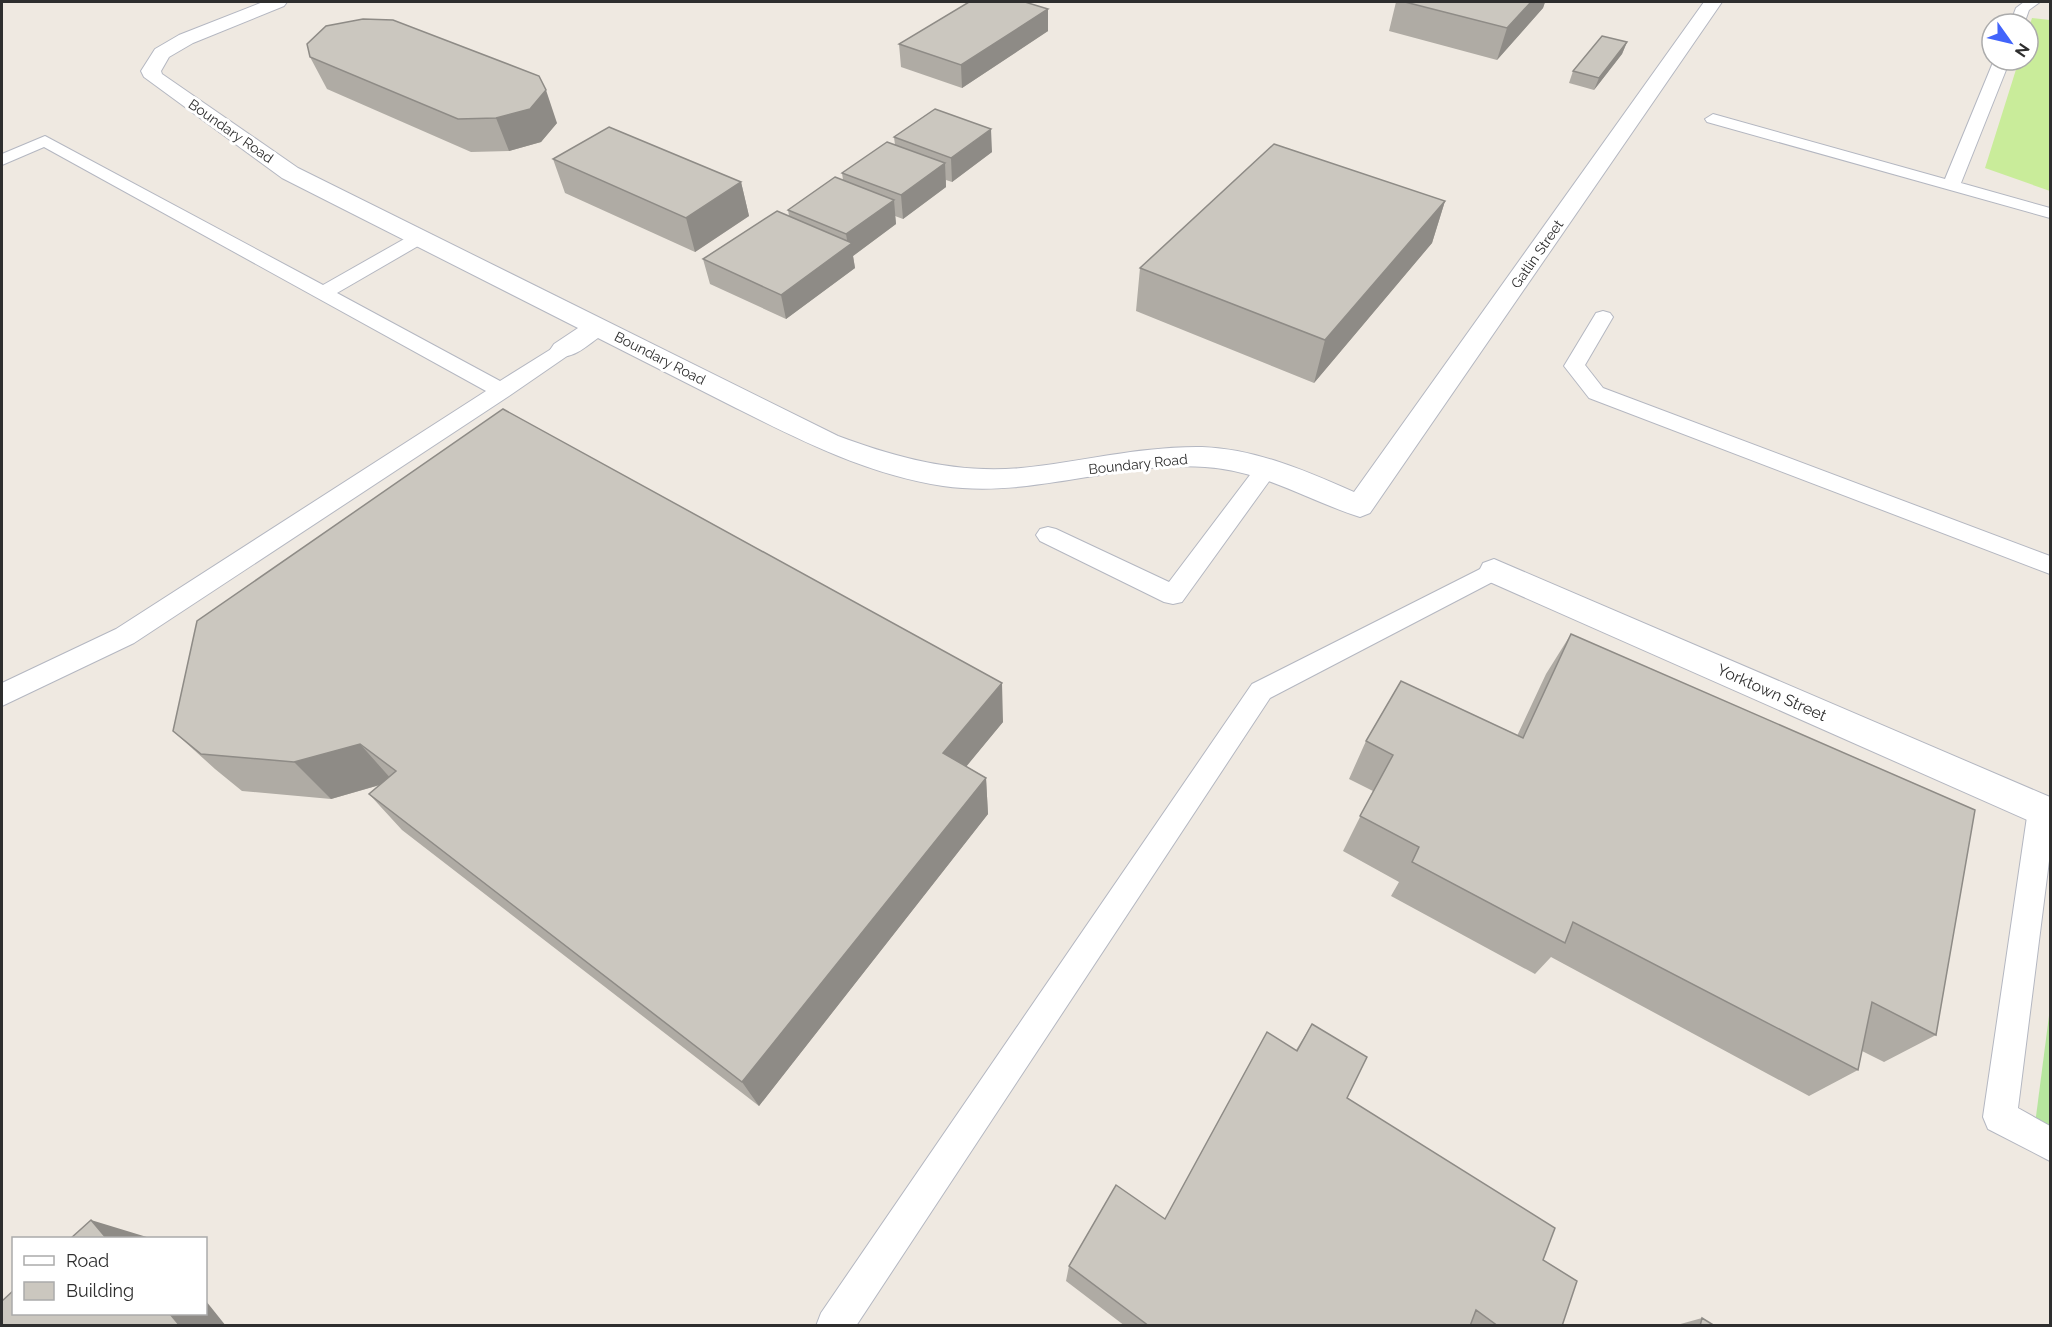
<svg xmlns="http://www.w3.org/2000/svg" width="2052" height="1327" font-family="Raleway,sans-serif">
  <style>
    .green { fill: #b6e59e }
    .pitch { fill: #c9ec9a }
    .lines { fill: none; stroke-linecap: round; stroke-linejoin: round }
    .service-casing { stroke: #b4b7c1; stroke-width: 2 }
    .minor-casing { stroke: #b4b7c1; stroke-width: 2 }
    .service { fill: #fff; fill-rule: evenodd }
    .minor { fill: #fff; fill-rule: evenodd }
    .wall { fill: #afaba4 }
    .shaded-wall { fill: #8e8b86 }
    .building { fill: #cbc7bf; stroke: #8e8b86; stroke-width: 1.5 }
    .labels { text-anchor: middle; stroke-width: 6; stroke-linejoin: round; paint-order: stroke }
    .far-street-label { font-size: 14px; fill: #2e2e2e; stroke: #fff }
    .street-label { font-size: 16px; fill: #2e2e2e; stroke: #fff }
  </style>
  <rect width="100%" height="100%" fill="#efe9e1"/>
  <path class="green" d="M2050 1008V1141L2034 1132Z"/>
  <path class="pitch" d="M2032 18 2050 20V191L1985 168 2019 60H2028V30Z"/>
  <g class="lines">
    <defs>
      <path id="service" d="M2024 2H2040L2029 10 2024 24H2010L2016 8Z
        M1994 60H2010L1961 183 2050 208V218L1707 122 1705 119 1713 114 1945 179Z
        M45 136 323 285 413 234H425L428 238 425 242 337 293 500 381 556 346 563 344 570 346 573 350 570 354 509 396 134 643 2 706V683L116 629 486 391 44 147 2 165V154Z
        M1603 311 1610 313 1613 317 1585 365 1603 388 2050 556V574L1589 398 1564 366 1596 313Z
        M1267 460 1275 463 1278 468 1275 473 1182 602 1173 604 1164 602 1040 541 1036 535 1040 529 1048 527 1056 529 1169 582 1259 463Z
        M1494 562 1502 565 1506 571 1502 577 1270 698 856 1326H816L821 1313 1252 684Z
        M2042 798 2050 801V853L2018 1108 2050 1126V1161L1988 1129 1983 1117 2028 810 2032 801Z"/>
      <path id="minor" d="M263 2H287L284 6 193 43 169 57 161 71 162 74 298 168 838 436C897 458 957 474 1021 468 1081 462 1141 446 1202 447 1256 449 1306 471 1354 492L1704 2H1722L1370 513 1360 517C1306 500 1264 471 1205 467 1117 461 1032 499 943 486 867 474 804 442 736 408 690 385 644 361 598 338 584 348 572 360 554 356L550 350 554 344 578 328 282 178 144 77 141 71 155 49 179 35Z
        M1494 559 2050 797V830L1483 579 1479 571 1483 563Z"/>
    </defs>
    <use href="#service" class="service-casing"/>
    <use href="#minor" class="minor-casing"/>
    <use href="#service" class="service"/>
    <use href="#minor" class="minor"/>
  </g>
  <path class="wall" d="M1396 2H1545L1543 8 1497 60 1389 31Z
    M1048 9V31L962 88 901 67 899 44Z
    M1627 42 1622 54 1594 90 1569 83 1573 71Z
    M310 57 557 123 541 142 509 151 471 152 327 89Z
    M894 137 992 152 952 182 946 180V187L903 219 895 216 896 224 853 256 855 268 786 319 710 284 703 259 789 216 788 210 843 180 842 173 895 145Z
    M553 159 741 182 749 216 695 252 565 193Z
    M1445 201 1432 243 1314 383 1136 311 1140 268Z
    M1571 634 1936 1035 1884 1062 1862 1051 1858 1070 1809 1096 1551 957 1535 974 1391 896 1399 882 1343 851 1373 791 1349 779 1366 741 1517 736 1546 674Z
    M1003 722 966 766 986 778 988 814 759 1106 402 830 369 794 380 785 331 799 242 791 215 769 173 731Z
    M1312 1024 1347 1098 1543 1260 1562 1326H1125L1066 1281 1069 1266 1165 1219 1296 1050Z
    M1702 1318 1715 1326H1677V1325Z"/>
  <path class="shaded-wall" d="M1531 2H1545L1543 8 1497 60 1507 28Z
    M1048 9V31L962 88 961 65Z
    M1627 42 1622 54 1594 90 1599 78Z
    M546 90 557 123 541 142 509 151 496 118Z
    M991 129 992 152 952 182 951 158Z
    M945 163 946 187 903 219 901 195Z
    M741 182 749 216 695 252 686 218Z
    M894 200 896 224 853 256 855 268 786 319 781 295 848 246 846 234Z
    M1445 201 1432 243 1314 383 1325 340Z
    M1002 683 1003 722 947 790 943 753Z
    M360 744 393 781 331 799 294 762Z
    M986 778 988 814 759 1106 742 1082Z
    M91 1220 150 1238 151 1239H107Z
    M206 1301 226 1326H180L170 1314H206Z"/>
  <path class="building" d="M969 2H1025L1048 9 961 65 899 44Z
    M1405 2H1531L1507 28Z
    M363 19 393 20 539 76 546 90 530 109 496 118 458 119 310 57 307 44 326 26Z
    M1602 36 1627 42 1599 78 1573 71Z
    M935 109 991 129 951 158 894 137Z
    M609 127 741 182 686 218 553 159Z
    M887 142 945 163 901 195 842 173Z
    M1274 144 1445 201 1325 340 1140 268Z
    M835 177 894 200 846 234 788 210Z
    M777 211 852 243 781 295 703 259Z
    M503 409 1002 683 943 753 986 778 742 1082 369 794 396 771 360 744 294 762 201 754 173 731 197 621Z
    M1571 634 1975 810 1936 1035 1872 1002 1858 1070 1573 922 1565 943 1412 862 1419 847 1360 816 1393 755 1366 741 1401 681 1523 738Z
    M1312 1024 1367 1057 1347 1098 1555 1228 1543 1260 1577 1281 1562 1326H1498L1476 1310 1470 1326H1149L1069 1266 1116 1185 1165 1219 1267 1032 1297 1051Z
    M91 1220 107 1239H70Z
    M14 1290V1314H170L180 1326H2V1301Z
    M1702 1318 1715 1326H1700Z"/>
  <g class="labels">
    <g class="far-street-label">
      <text transform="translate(231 131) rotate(35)" y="5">Boundary Road</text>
      <text transform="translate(1537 254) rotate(-55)" y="5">Gatlin Street</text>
      <text transform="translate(660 358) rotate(27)" y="5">Boundary Road</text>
      <text transform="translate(1138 464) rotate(-6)" y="5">Boundary Road</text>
    </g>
    <g class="street-label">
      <text transform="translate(1772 692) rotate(24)" y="6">Yorktown Street</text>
    </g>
  </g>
  <rect width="2052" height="1327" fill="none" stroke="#2e2e2e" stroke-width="6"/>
  <rect x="12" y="1237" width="195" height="78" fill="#ffffff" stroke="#ababab" stroke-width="1.5"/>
  <rect x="24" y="1256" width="30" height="9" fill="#ffffff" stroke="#ababab" stroke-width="1.5"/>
  <text x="66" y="1267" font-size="18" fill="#2e2e2e">Road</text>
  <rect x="24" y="1282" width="30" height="18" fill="#cbc7bf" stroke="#ababab" stroke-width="1.5"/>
  <text x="66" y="1297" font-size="18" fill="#2e2e2e">Building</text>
  <g transform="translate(2010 42) rotate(124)"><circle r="28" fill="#ffffff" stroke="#ababab" stroke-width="1.5"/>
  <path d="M0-4.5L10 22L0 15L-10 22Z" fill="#4264fb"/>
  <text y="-9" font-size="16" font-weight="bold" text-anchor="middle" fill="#2e2e2e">N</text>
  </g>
</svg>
